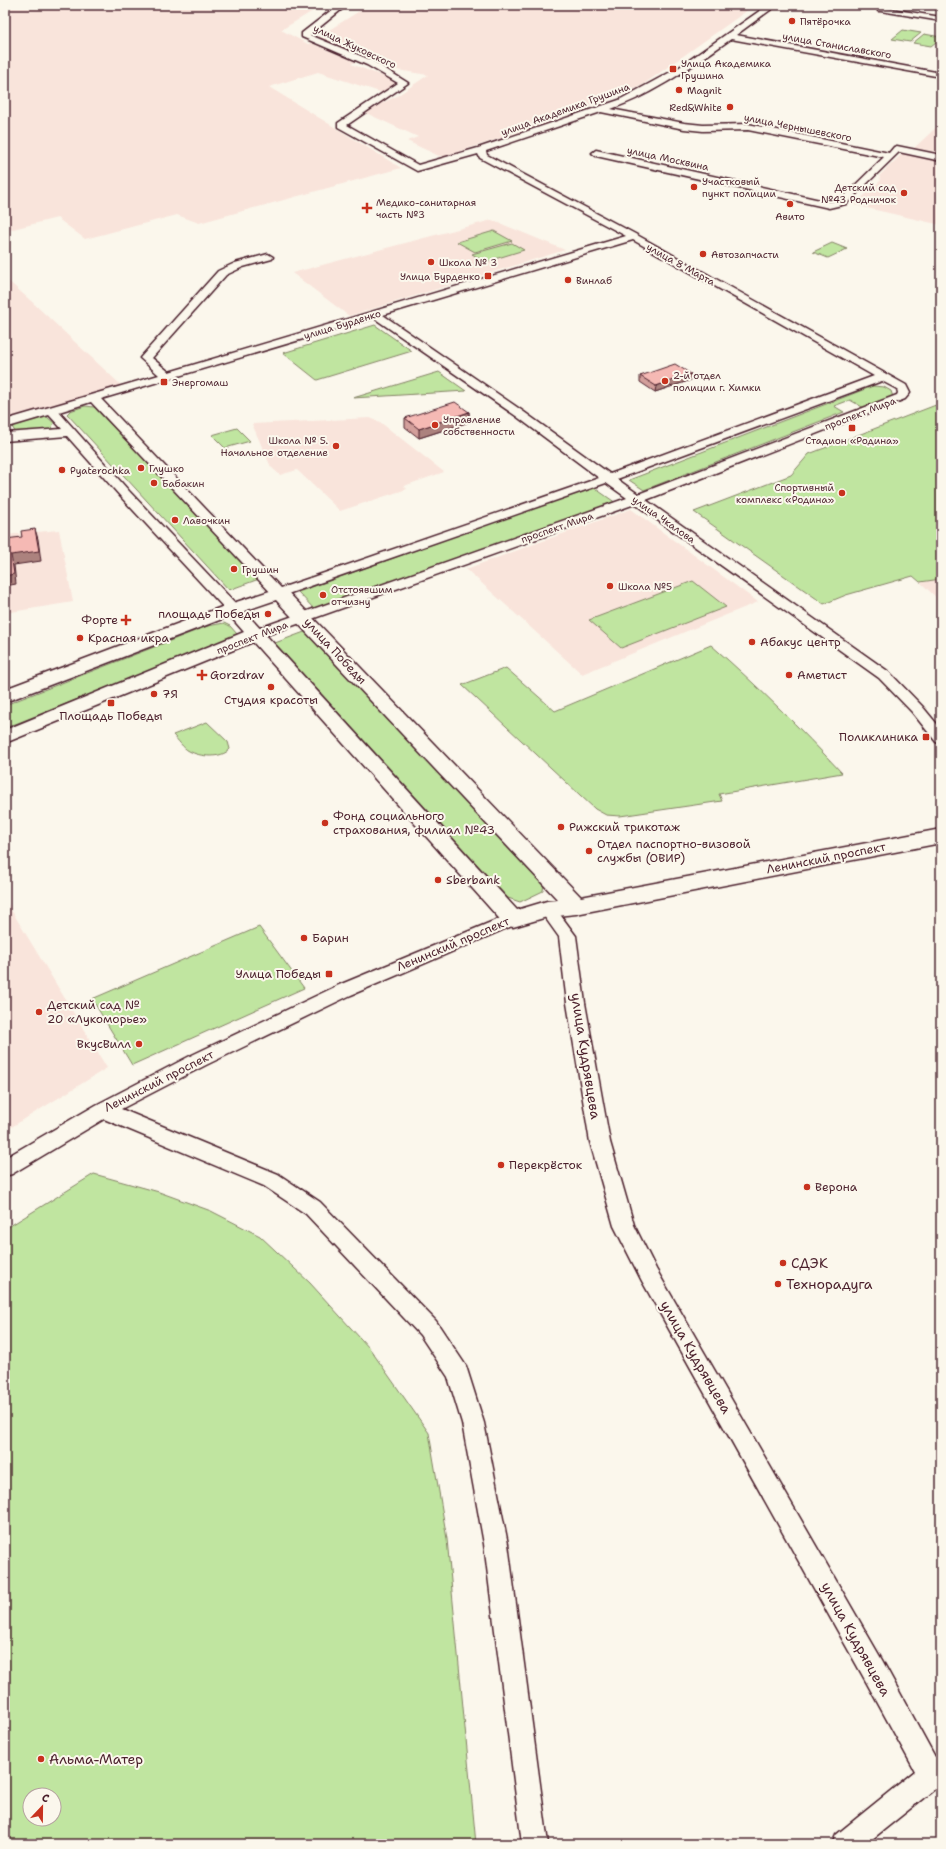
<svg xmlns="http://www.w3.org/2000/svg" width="946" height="1849" viewBox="0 0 946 1849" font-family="'Shantell Sans',sans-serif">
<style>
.built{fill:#f9e4db}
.green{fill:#c0e5a0;stroke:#858266;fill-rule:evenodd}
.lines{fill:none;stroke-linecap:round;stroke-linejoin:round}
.minor-casing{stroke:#4a1f2b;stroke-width:3}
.major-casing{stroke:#4a1f2b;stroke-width:3}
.minor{fill:#fbf7ec;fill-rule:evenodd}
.major{fill:#fbf7ec;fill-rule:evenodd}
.wall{fill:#d39f9b;stroke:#4a1f2b}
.shaded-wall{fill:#ac827e;stroke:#4a1f2b}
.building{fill:#f5b9b4;stroke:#4a1f2b}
.poi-dot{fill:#c8321e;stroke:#fbf7ec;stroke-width:1.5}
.labels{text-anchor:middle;stroke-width:4;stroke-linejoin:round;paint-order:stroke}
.far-poi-label{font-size:10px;fill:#4a1f2b;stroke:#fbf7ec;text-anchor:start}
.far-street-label{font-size:10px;fill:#4a1f2b;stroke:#fbf7ec}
.poi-label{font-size:12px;fill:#4a1f2b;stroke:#fbf7ec;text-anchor:start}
.street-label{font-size:12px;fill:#4a1f2b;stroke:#fbf7ec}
.near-street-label{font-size:14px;fill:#4a1f2b;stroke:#fbf7ec}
.near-poi-label{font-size:14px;fill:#4a1f2b;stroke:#fbf7ec;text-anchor:start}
</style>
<rect width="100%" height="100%" fill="#fbf7ec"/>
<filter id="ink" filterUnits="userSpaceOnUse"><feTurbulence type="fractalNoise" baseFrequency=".025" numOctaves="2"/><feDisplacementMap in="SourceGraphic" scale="8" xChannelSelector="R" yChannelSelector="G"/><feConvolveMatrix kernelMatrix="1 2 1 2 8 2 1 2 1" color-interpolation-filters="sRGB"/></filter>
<g filter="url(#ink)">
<!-- built -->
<g class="built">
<path d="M5 5H323L281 30 308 44 311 43 356 62 351 64 401 83 383 93 318 72 269 87 401 168 199 223 177 215 85 239 57 218 5 231Z"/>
<path d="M369 5H755L641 86 541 125 445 156H439L407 141 418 137 366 113 376 106 397 96 428 75 397 70 318 37Z"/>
<path d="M941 123V153L914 148Z"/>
<path d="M903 153 941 161V225L854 205 881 180 879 176Z"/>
<path d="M492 220 565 250 349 316 292 273Z"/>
<path d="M5 278 31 301 121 385 5 421Z"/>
<path d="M370 418 380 422 444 472 404 486 407 489 340 511 297 470 280 475 271 467 252 424Z"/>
<path d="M631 509 758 602 582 674 466 569Z"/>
<path d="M59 530 73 602 5 613V535Z"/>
<path d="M941 579V602L920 582Z"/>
<path d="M7 903 107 1068 5 1131V904Z"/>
</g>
<!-- green -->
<g class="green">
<path d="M903 30 921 33 910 42 892 39Z"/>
<path d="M924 34 941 37V38L931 46 913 43Z"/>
<path d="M494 231 512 241 475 252 457 242Z"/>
<path d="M512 243 524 250 485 262 472 254Z"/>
<path d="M832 243 847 249 828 258 813 252Z"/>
<path d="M375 325 412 351 317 380 283 353Z"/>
<path d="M439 372 466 391 353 398Z"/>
<path d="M873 386 884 387 891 391 893 397 864 408 850 400 834 406 844 412 644 490 629 480Z"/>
<path d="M941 403V579L920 582 913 576 846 595 824 604 694 512 791 475 809 454Z"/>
<path d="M85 406 94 407 259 579 229 590 67 414 70 411Z"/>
<path d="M38 416H46L54 423 50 430 16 433 12 427 24 420Z"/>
<path d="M237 428 250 441 225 448 212 435Z"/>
<path d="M593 487 616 503 315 610 298 592Z"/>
<path d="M693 581 726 607 621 648 589 620Z"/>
<path d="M224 623 230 626 237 634 231 639 5 728V705L208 626Z"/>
<path d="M307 631 544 882 543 891 520 902 508 898 275 643Z"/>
<path d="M711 645C757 685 800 728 842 773L719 794 722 801 620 816 606 815 595 809 462 685 506 668 555 711Z"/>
<path d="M207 722 228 742 230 749C221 759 200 757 189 751 183 748 178 740 173 735Z"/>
<path d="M259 927 304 988 132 1065 92 999Z"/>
<path d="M94 1174 159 1192 211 1211 260 1236 310 1283 370 1349 429 1433 447 1539 476 1844H5V1229ZM30 1795H54V1819H30Z"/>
</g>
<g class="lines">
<!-- minor casing -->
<g class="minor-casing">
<g id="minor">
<path d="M338 5H347L310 35 373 61 408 83 347 125 418 165 478 148 619 100 678 68 768 5H777L736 35 941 73V77L731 39C693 65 655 94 611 109L684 123 703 125 748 124 889 153 894 147 897 146 941 155V161L899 152 846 204 829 208 596 156 592 153 596 150 829 202 840 200 884 157 748 130 703 131 684 129 601 112 486 151 487 155 637 235 906 385 910 393 905 399 646 500 889 672 922 706 941 729V744L936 742 912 712 879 678 635 504 261 637H251L249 634 251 631 627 498 606 483 279 597 274 596 91 402 59 412 129 491 238 606 240 609 238 612H228L121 497 67 436 5 441V433L62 429 49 415 5 428V420L159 375 140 358 218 271 235 263 268 254 273 257 272 259 243 267 226 275 152 358 169 372 626 236 480 158 478 154 417 171 338 127V123L398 83 367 65 302 37V33ZM633 240 874 376 610 474 524 412 383 315ZM374 318 516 416 599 478 281 588 101 399ZM882 381 897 389 898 393 897 395 641 493 638 494 617 479Z"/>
<path d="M878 7 941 17V21L881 11H878Z"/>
<path d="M547 903 553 905 576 936 585 1003 610 1142 634 1225 656 1269 882 1660 935 1757 941 1754V1784L866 1844H832L836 1835 915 1771 864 1678 642 1281 614 1226 590 1142 567 1003 559 937 539 909 541 905Z"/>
<path d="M513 913 519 915 521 919 519 923 351 995 206 1065 121 1109 278 1174 320 1202 436 1321 466 1366 484 1423 508 1544 548 1844H522L484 1544 462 1423 448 1377 420 1335 306 1214 264 1186 104 1119 12 1174 5 1176V1158L96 1105 192 1055 339 985Z"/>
</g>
</g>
<!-- major casing -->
<g class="major-casing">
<path id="major" d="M279 588 285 589 581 897 941 829V843L576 914 547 917 513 927 505 925 253 642 5 743V730L244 632 230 616 5 702V689L227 605ZM276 600 558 900 547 901 517 910 244 611Z"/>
</g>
<!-- minor -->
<use href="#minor" class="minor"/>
<!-- major -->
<use href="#major" class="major"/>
</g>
<!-- wall -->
<g class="wall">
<path d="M640 376 691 380 655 392 640 382Z"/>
<path d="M469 412V422L419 438 405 427V418Z"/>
</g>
<!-- shaded-wall -->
<g class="shaded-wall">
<path d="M691 374V380L655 392 656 386Z"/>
<path d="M469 412V422L419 438V429Z"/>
<path d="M35 529 38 539 41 561 14 565 16 584 5 586V576L11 555Z"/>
</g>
<!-- building -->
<g class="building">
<path d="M675 364 691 374 656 386 640 376Z"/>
<path d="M455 402 469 412 419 429 405 418Z"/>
<path d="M35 529 39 551 11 555 14 574 5 576V539L22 537 21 531Z"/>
</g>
</g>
<!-- markers -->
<g class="poi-dot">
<circle cx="792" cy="21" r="4"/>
<rect x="669" y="65" width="8" height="8" rx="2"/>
<circle cx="679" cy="90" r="4"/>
<circle cx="730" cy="107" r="4"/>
<circle cx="694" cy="187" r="4"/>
<circle cx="904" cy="193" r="4"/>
<circle cx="790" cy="204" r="4"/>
<path d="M365 202h4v4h4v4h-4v4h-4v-4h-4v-4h4z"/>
<circle cx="703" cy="254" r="4"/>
<circle cx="431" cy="262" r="4"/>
<rect x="484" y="272" width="8" height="8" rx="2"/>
<circle cx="568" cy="280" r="4"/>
<circle cx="665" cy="381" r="4"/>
<rect x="160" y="378" width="8" height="8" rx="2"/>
<circle cx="435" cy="425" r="4"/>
<rect x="848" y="424" width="8" height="8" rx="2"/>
<circle cx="336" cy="446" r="4"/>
<circle cx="141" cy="468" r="4"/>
<circle cx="62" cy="470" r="4"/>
<circle cx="154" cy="483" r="4"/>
<circle cx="842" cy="493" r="4"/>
<circle cx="175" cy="520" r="4"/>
<circle cx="234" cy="569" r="4"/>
<circle cx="610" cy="586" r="4"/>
<circle cx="323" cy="595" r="4"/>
<circle cx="268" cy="614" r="4"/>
<path d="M124 614h4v4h4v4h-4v4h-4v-4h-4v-4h4z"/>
<circle cx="80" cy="638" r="4"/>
<circle cx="752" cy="642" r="4"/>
<path d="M200 669h4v4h4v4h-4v4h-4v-4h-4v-4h4z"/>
<circle cx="789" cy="675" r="4"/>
<circle cx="271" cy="687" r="4"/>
<circle cx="154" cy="694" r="4"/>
<rect x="107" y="699" width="8" height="8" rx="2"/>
<rect x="922" y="733" width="8" height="8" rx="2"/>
<circle cx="325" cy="823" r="4"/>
<circle cx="561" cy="827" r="4"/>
<circle cx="589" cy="851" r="4"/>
<circle cx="438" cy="880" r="4"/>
<circle cx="304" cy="938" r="4"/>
<rect x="325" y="970" width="8" height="8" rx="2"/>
<circle cx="39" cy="1012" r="4"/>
<circle cx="139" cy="1044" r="4"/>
<circle cx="501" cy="1165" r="4"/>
<circle cx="807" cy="1187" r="4"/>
<circle cx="783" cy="1263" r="4"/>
<circle cx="778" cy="1284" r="4"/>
<circle cx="41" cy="1759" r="4"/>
</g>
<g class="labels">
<!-- far-poi labels -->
<g class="far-poi-label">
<text x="800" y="25">Пятёрочка</text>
<text x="681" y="67">Улица Академика<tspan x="681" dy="12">Грушина</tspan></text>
<text x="687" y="94">Magnit</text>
<text x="722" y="111" text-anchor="end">Red&amp;White</text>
<text x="702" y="185">Участковый<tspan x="702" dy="12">пункт полиции</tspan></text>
<text x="896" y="191" text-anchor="end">Детский сад<tspan x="896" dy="12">№43 Родничок</tspan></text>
<text x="376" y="206">Медико-санитарная<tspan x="376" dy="12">часть №3</tspan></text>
<text x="790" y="220" text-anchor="middle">Авито</text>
<text x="711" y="258">Автозапчасти</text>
<text x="439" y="266">Школа № 3</text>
<text x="480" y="280" text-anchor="end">Улица Бурденко</text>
<text x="576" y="284">Винлаб</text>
<text x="673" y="379">2-й отдел<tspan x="673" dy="12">полиции г. Химки</tspan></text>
<text x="172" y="386">Энергомаш</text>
<text x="443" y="423">Управление<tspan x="443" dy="12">собственности</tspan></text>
<text x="328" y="444" text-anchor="end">Школа № 5.<tspan x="328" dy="12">Начальное отделение</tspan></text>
<text x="852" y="444" text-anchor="middle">Стадион «Родина»</text>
<text x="149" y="472">Глушко</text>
<text x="70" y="474">Pyaterochka</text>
<text x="162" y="487">Бабакин</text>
<text x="834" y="491" text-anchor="end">Спортивный<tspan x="834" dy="12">комплекс «Родина»</tspan></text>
<text x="183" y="524">Лавочкин</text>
<text x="242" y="573">Грушин</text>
<text x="618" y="590">Школа №5</text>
<text x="331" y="593">Отстоявшим<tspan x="331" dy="12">отчизну</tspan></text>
</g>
<!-- far-street labels -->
<g class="far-street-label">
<text transform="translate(837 45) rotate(10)" y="4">улица Станиславского</text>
<text transform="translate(355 46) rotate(25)" y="4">улица Жуковского</text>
<text transform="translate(565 109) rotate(-20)" y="4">улица Академика Грушина</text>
<text transform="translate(798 127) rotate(11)" y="4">улица Чернышевского</text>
<text transform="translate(668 158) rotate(12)" y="4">улица Москвина</text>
<text transform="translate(681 264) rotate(29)" y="4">улица 8 Марта</text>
<text transform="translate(342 324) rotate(-17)" y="4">улица Бурденко</text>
<text transform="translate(860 413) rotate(-21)" y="4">проспект Мира</text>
<text transform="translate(664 519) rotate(35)" y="4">улица Чкалова</text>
<text transform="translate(557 527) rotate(-19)" y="4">проспект Мира</text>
<text transform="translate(252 637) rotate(-21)" y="4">проспект Мира</text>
</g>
<!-- poi labels -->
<g class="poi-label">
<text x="260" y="618" text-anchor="end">площадь Победы</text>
<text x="118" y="624" text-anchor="end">Форте</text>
<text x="88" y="642">Красная икра</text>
<text x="760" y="646">Абакус центр</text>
<text x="210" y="679">Gorzdrav</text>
<text x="797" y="679">Аметист</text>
<text x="162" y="698">7Я</text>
<text x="271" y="704" text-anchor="middle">Студия красоты</text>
<text x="111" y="720" text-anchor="middle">Площадь Победы</text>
<text x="918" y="741" text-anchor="end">Поликлиника</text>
<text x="333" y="820">Фонд социального<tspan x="333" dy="14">страхования, филиал №43</tspan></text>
<text x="569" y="831">Рижский трикотаж</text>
<text x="597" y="848">Отдел паспортно-визовой<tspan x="597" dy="14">службы (ОВИР)</tspan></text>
<text x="446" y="884">Sberbank</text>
<text x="312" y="942">Барин</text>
<text x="321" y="978" text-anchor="end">Улица Победы</text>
<text x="47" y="1009">Детский сад №<tspan x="47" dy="14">20 «Лукоморье»</tspan></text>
<text x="131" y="1048" text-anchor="end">ВкусВилл</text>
<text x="509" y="1169">Перекрёсток</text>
<text x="815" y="1191">Верона</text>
</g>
<!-- street labels -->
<g class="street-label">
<text transform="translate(335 651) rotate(47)" y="4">улица Победы</text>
<text transform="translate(826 858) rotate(-11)" y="4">Ленинский проспект</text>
<text transform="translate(453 944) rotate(-23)" y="4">Ленинский проспект</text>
<text transform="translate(159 1081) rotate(-27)" y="4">Ленинский проспект</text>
</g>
<!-- near-street labels -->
<g class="near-street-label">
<text transform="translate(586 1056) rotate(81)" y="5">улица Кудрявцева</text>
<text transform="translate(696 1357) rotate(60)" y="5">улица Кудрявцева</text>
<text transform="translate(856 1639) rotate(61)" y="5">улица Кудрявцева</text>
</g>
<!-- near-poi labels -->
<g class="near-poi-label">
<text x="791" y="1268">СДЭК</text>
<text x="786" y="1289">Технорадуга</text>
<text x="49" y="1764">Альма-Матер</text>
</g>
</g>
<!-- margin -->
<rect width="946" height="1849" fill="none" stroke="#fbf7ec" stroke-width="20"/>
<rect x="10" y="10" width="926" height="1829" fill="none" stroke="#4a1f2b" stroke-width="1.5" filter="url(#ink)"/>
<!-- north arrow -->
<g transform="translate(42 1807) rotate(22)"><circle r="19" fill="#fbf7ec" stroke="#b4a19f"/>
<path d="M0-3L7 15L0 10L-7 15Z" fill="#c8321e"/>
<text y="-6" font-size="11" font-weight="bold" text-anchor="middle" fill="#4a1f2b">С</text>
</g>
</svg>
